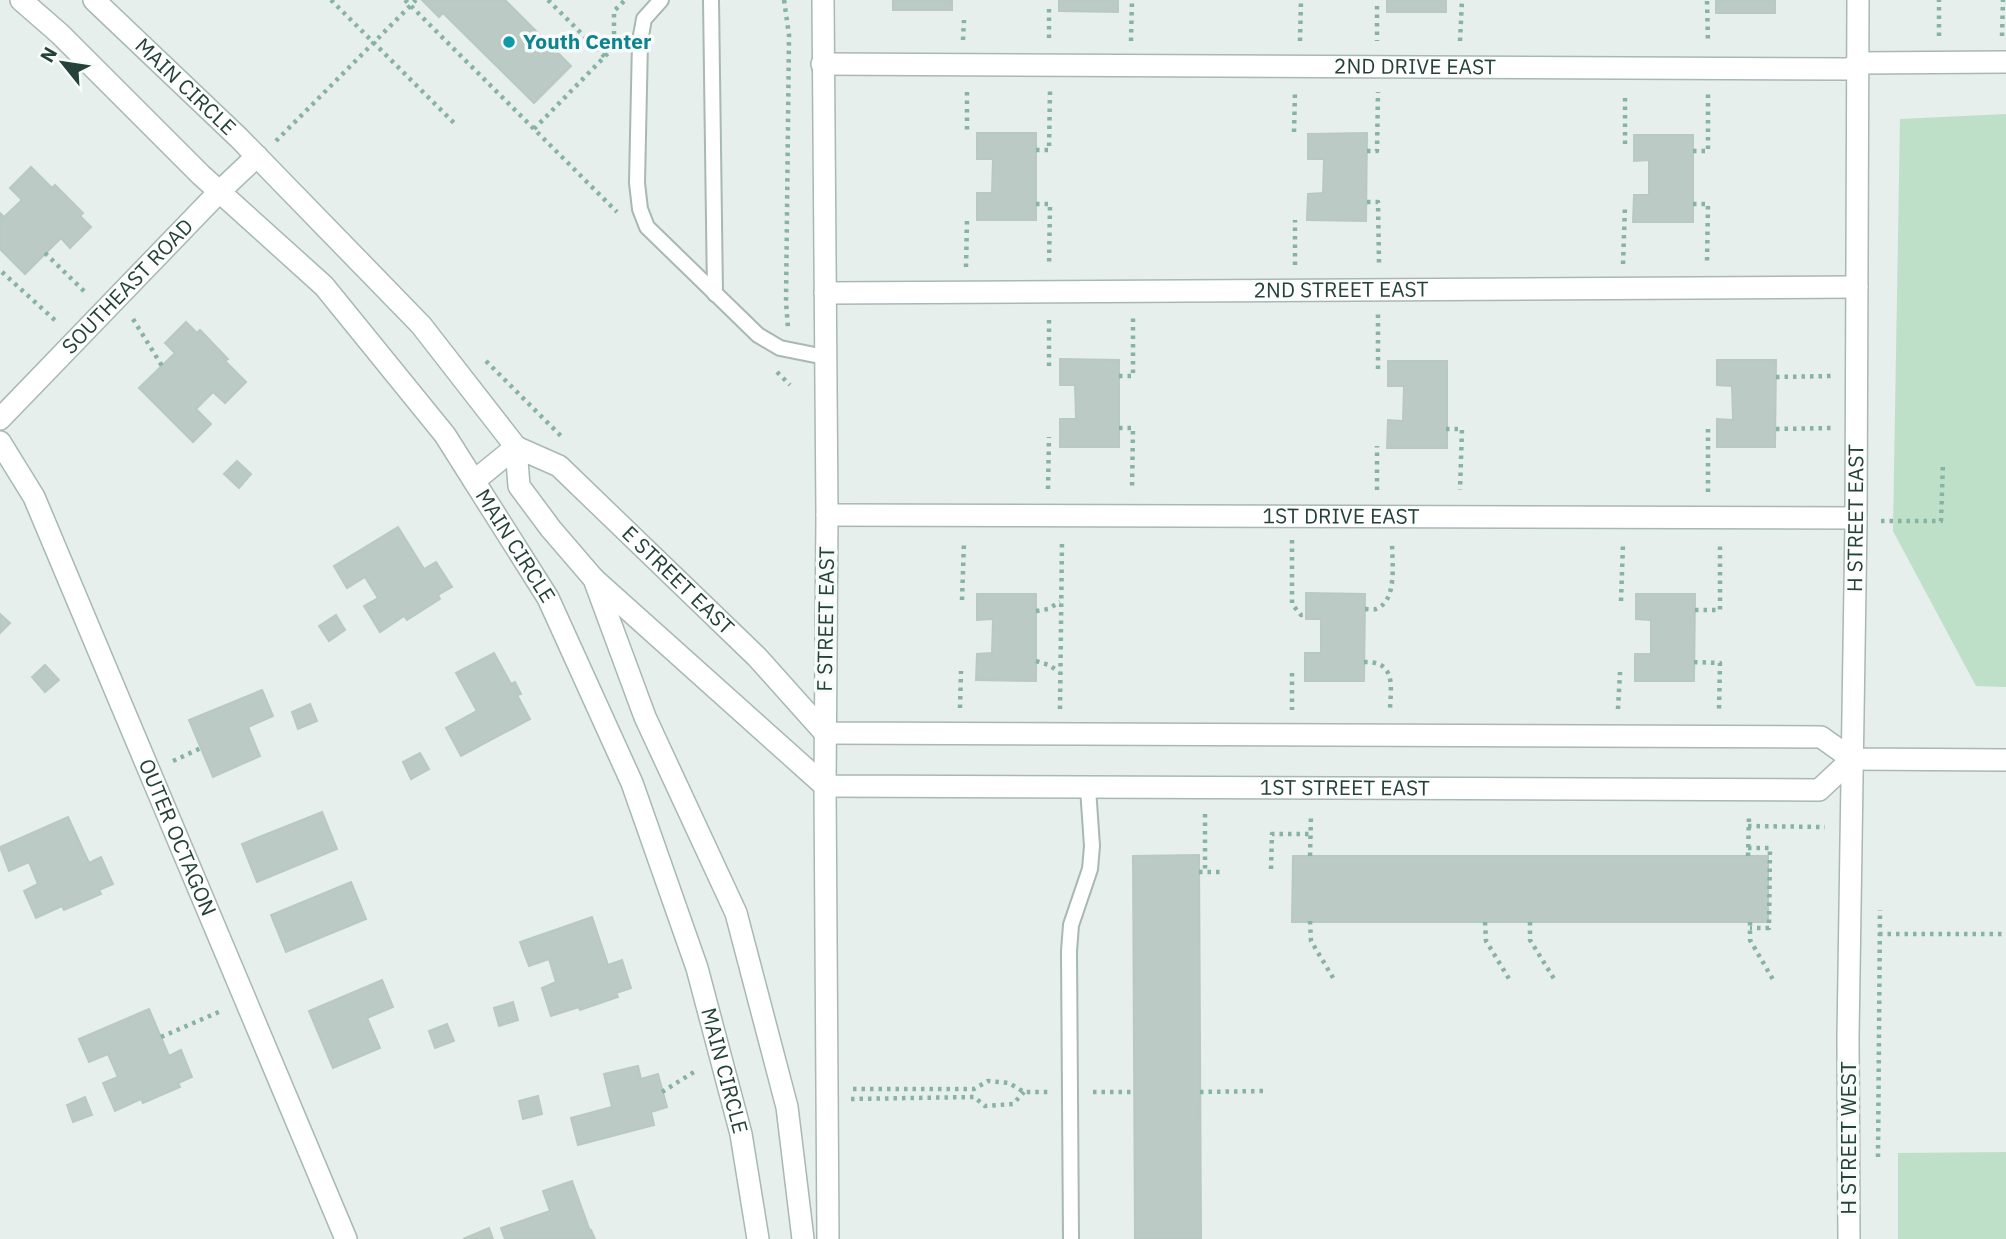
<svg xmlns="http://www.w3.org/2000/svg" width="2006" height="1239" viewBox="0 0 2006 1239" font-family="'IBM Plex Sans',sans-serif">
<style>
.green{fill:#bfe0c8}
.building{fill:#bbcac4;stroke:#b8c9c2;stroke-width:2}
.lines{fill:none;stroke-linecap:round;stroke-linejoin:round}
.service-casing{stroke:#a8b8b2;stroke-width:18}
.minor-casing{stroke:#a8b8b2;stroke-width:24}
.tertiary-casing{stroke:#a8b8b2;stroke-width:24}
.path{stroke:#86b3a5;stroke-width:4.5;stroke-dasharray:3.5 5;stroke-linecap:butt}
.service{stroke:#fff;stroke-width:14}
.minor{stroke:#fff;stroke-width:21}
.tertiary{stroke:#fff;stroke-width:21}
.culture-dot{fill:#0f9aa8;stroke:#f7fbf9;stroke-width:2.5}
.labels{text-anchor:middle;stroke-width:7;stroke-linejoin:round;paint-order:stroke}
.culture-label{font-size:21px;font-weight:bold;fill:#0d838f;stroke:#f7fbf9;text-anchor:start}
.street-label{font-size:21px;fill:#24423a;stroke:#f7fbf9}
</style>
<rect width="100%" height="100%" fill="#e6efeb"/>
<!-- green -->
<g class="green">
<path d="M2006 114V687L1976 686 1893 531 1900 119Z"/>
<path d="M2006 1152V1239H1898V1153Z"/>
</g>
<!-- building -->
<g class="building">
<path d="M422 0H505L571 66 534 103 443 13 439 17Z"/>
<rect x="893" y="0" width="59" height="10"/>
<path d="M1059 0H1118V12L1059 11Z"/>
<rect x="1387" y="0" width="59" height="12"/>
<rect x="1716" y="0" width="59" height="13"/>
<path d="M977 133H1036V220H977V193H992L993 159H977Z"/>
<path d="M1367 133 1366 221 1307 220 1308 194 1323 193 1324 159H1308V134Z"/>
<path d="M1634 135H1693V222H1633L1634 195H1649V160L1634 161Z"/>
<path d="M31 167 52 188 55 185 83 213 80 216 91 227 70 248 61 238 25 274 0 249V213L4 217 22 200 10 188Z"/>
<path d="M186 322 197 333 200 330 228 359 225 361 246 382 225 403 213 392 196 409 211 424 193 442 139 388 175 353 165 343Z"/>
<path d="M1060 359 1119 360V447H1060V419H1076L1075 385H1060Z"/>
<path d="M1717 360H1776L1775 447H1717V419L1733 420 1732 386 1717 385Z"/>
<path d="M1388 361H1447V448H1387L1388 420 1403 421 1404 386H1388Z"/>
<path d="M237 461 251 474 239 488 224 474Z"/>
<path d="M398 527 424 569 436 562 452 587 438 595 440 599 407 620 404 616 380 632 364 606 378 598 365 577 347 588 334 566Z"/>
<path d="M1306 593 1365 594 1364 681H1305V653H1321V619H1306Z"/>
<path d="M977 594H1036V681L976 680 977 654 992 653 993 619 977 620Z"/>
<path d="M1636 594H1695L1694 681H1635V654H1651V620L1636 619Z"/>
<path d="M0 614 10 623 0 633Z"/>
<path d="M336 615 345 630 329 641 319 626Z"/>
<path d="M494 653 511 684 515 682 521 694 517 695 530 719 461 756 446 728 477 711 456 673Z"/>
<path d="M45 665 59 680 45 692 32 677Z"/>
<path d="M262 690 273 716 248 727 260 756 213 777 189 720Z"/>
<path d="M310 704 317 721 298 729 292 712Z"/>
<path d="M420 753 429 769 411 779 403 762Z"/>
<path d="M322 812 337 849 257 882 242 844Z"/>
<path d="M68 817 89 863 101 857 113 884 99 890 101 894 64 910 62 906 36 918 24 891 38 884 29 862 9 871 0 847Z"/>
<path d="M1199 855 1201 1239H1135L1133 856Z"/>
<path d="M1293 856H1768V922H1292Z"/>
<path d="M351 882 366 919 286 952 271 915Z"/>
<path d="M592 917 608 965 622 960 631 988 616 993 618 997 580 1010 579 1007 551 1016 542 988 556 982 549 959 529 966 520 942Z"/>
<path d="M382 980 393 1007 367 1018 380 1048 333 1068 309 1011Z"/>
<path d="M513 1002 518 1020 499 1026 494 1008Z"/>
<path d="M149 1009 169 1056 181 1050 192 1077 178 1083 180 1087 143 1103 141 1099 115 1111 103 1083 118 1077 108 1054 89 1062 79 1039Z"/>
<path d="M447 1024 454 1041 435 1048 429 1031Z"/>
<path d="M638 1066 641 1079 658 1074 667 1107 651 1112 654 1125 578 1145 571 1118 612 1107 604 1074Z"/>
<path d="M538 1096 542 1114 523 1119 519 1101Z"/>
<path d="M85 1097 92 1115 73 1122 67 1105Z"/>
<path d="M572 1181 590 1231 591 1230 595 1239H505L501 1228 550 1211 543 1191Z"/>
<path d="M489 1228 493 1239H463Z"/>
</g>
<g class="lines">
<!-- service casing -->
<g class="service-casing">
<g id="service">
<path d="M661 0 644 19 640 41 637 183 640 209 647 227 758 335 780 348 825 357"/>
<path d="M711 0 715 294"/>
<path d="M1071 1239 1069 951 1071 925 1090 869 1092 846 1088 788"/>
</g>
</g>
<!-- minor casing -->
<g class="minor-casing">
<g id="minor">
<path d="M823 0 827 515 825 786 828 1239"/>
<path id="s1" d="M822 64 1849 69 1858 63 2006 62"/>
<path id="s2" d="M825 293 1857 287"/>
<path id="s3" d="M0 419 219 192 257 156"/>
<path id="s4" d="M0 442 34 497 346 1239"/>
<path id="s5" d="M474 481 516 447 559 466 757 657 825 733 1821 737 1852 759 2006 760"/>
<path id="s6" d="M827 515 1856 518"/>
<path id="s7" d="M594 579 825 786 1819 790 1852 759"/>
<path id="s8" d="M1849 1239 1848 1037 1856 521 1858 0"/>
</g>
</g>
<!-- tertiary casing -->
<g class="tertiary-casing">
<g id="tertiary">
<path id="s9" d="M21 0 60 34 201 175 324 286 445 435 548 598 632 783 697 968 741 1134 758 1239"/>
<path id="s10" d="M94 0 239 138 421 325 516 447 519 486 551 529 594 579 645 717 736 913 787 1107 803 1239"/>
</g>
</g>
<!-- path -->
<g class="path">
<path d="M331 0 457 126"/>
<path d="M405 0 617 212"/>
<path d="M548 0 605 57"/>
<path d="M784 0 789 35 786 302 788 328"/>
<path d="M1707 1 1708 43"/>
<path d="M1377 6V41"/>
<path d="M1049 9V40"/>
<path d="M1939 36V0"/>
<path d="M2002 36 2003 0"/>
<path d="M963 40 964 20"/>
<path d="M1131 41 1132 0"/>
<path d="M1300 41 1301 0"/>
<path d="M1460 41 1462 0"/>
<path d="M614 43V11L625 0"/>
<path d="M967 92V133"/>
<path d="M534 129 614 47"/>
<path d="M1294 132 1295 91"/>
<path d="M276 141 416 0"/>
<path d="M1625 144V93"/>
<path d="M1036 150H1049L1050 91"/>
<path d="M1367 151H1377L1378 92"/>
<path d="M1693 151H1708V94"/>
<path d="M1367 202H1378L1379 263"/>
<path d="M1036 204H1050L1049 266"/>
<path d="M1693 204H1708L1707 261"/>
<path d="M45 253 87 294"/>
<path d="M1623 264 1625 206"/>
<path d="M1295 265V220"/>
<path d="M966 267 967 219"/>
<path d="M2 272 58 323"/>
<path d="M133 319 162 366"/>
<path d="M486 361 562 437"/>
<path d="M1049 366V317"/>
<path d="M1378 369V314"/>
<path d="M777 372 790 385"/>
<path d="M1119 376H1133V318"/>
<path d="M1776 377 1831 376"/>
<path d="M1119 428H1133L1132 490"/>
<path d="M1446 429H1462L1460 490"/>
<path d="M1708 429V492"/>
<path d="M1776 429 1831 428"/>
<path d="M1048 489 1049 437"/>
<path d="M1377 490V446"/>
<path d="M1881 521H1941L1943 462"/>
<path d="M1292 540V604L1301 615H1306"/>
<path d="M962 600 964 542"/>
<path d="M1621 601 1623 543"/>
<path d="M1365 609C1369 609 1373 610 1376 609 1398 601 1392 561 1392 543"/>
<path d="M1695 610H1720V542"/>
<path d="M1036 611 1048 609 1060 602"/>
<path d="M1036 661 1049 665 1059 672"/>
<path d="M1364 662C1396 661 1391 686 1390 709"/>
<path d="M1694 662 1720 663 1719 710"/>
<path d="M1292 673V710"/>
<path d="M960 708 961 671"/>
<path d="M1060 709 1062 540"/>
<path d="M1618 709 1620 672"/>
<path d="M173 761 201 748"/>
<path d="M1205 814V873"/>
<path d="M1748 826 1825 827"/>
<path d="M1748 848H1770L1769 928H1750"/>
<path d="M1310 856 1311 815"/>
<path d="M1748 856 1749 815"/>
<path d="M1271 869 1272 834H1310"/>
<path d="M1199 872H1220"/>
<path d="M1310 921 1311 941 1335 981"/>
<path d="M1485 922 1486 941 1511 982"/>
<path d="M1530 922V940L1556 982"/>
<path d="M1750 922V940L1775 983"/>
<path d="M1879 934H2006"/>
<path d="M161 1037 221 1011"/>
<path d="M853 1089H974L988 1081 1009 1083 1024 1092H1049"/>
<path d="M662 1092 697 1070"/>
<path d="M1093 1092H1134"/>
<path d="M1200 1092 1263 1091"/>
<path d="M851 1099 974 1097 985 1106 1013 1104 1024 1092"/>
<path d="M1878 1157 1880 910"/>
</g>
<!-- service -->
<use href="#service" class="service"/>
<!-- minor -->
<use href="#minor" class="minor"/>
<!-- tertiary -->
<use href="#tertiary" class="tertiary"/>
</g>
<!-- markers -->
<circle class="culture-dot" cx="509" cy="42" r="7"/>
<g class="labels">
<!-- culture labels -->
<g class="culture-label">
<text x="523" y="49">Youth Center</text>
</g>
<!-- street labels -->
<g class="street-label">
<text dy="7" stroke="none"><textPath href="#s1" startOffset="593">2ND DRIVE EAST</textPath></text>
<text dy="7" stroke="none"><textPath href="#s10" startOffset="126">MAIN CIRCLE</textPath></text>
<text dy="7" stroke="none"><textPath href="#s3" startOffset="184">SOUTHEAST ROAD</textPath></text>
<text dy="7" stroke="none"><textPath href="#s2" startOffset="516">2ND STREET EAST</textPath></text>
<text dy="7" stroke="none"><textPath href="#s6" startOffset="514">1ST DRIVE EAST</textPath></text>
<text dy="7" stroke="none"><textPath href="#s8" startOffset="721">H STREET EAST</textPath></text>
<text dy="7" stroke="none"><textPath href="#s9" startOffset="740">MAIN CIRCLE</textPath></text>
<text dy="7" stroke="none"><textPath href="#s5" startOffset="266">E STREET EAST</textPath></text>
<text transform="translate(826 619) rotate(-89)" y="7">F STREET EAST</text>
<text dy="7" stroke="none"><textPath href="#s7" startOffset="830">1ST STREET EAST</textPath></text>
<text dy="7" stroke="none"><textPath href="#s4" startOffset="434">OUTER OCTAGON</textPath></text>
<text dy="7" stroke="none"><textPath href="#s9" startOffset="1307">MAIN CIRCLE</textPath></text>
<text transform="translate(1849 1138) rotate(-90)" y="7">H STREET WEST</text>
</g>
</g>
<!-- north arrow -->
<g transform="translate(63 63) rotate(300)" stroke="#f7fbf9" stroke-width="5" paint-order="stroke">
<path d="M0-5L12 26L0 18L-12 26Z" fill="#24423a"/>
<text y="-10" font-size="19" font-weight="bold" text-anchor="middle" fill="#24423a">N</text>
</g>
</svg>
